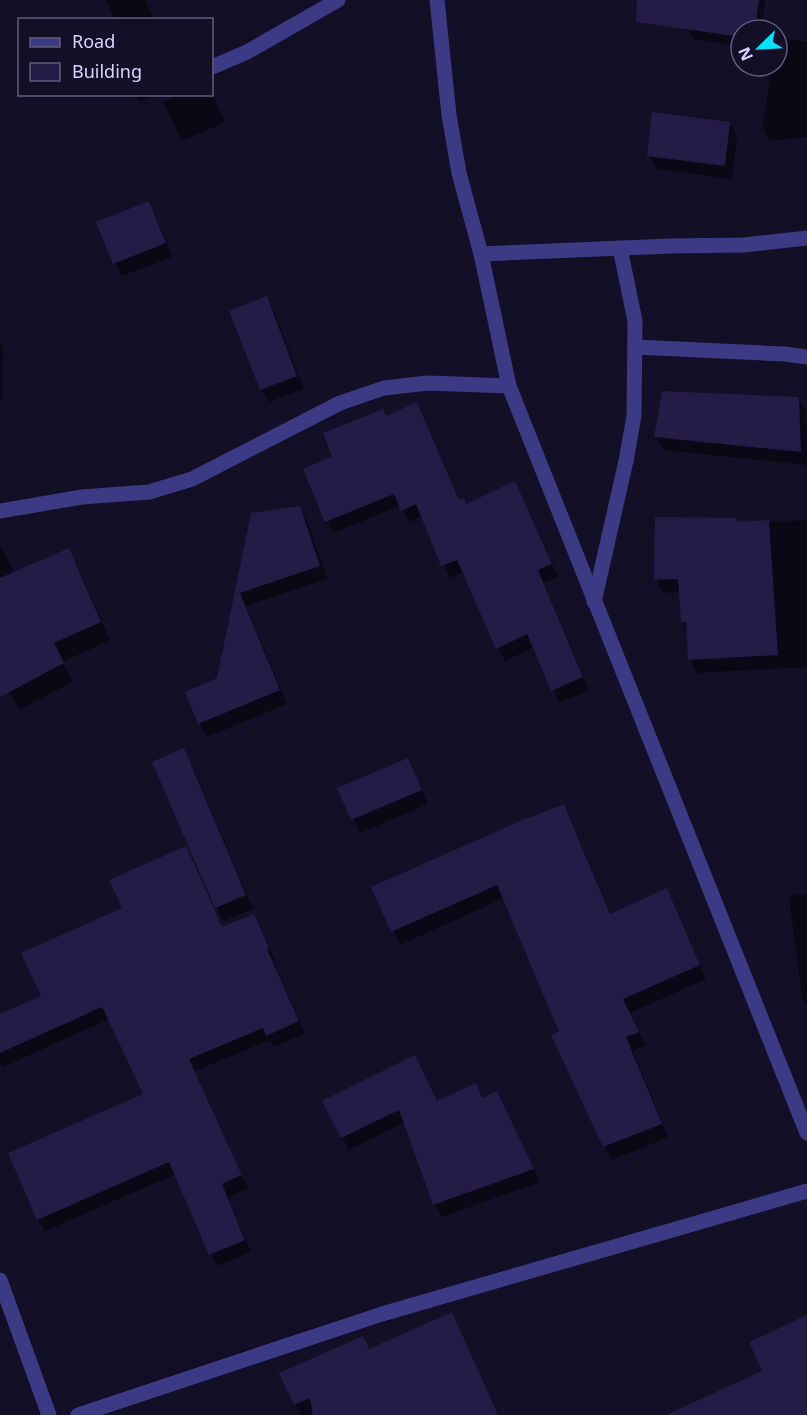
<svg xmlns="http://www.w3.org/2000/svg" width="807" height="1415" viewBox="0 0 807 1415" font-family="'Noto Sans',sans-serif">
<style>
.shadow{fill:#0007}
.building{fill:#241b47}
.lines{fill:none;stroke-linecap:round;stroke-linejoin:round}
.minor{stroke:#3d3a85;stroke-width:15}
</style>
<rect width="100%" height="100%" fill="#130f26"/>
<!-- shadow -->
<g class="shadow">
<path d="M106 0H145L154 20H114Z"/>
<path d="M691 0H765L762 30H741V46L694 39 688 29Z"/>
<path d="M777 38 807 42V137L770 141 763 128 771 66H777Z"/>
<path d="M212 92 225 122 182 141 163 102 180 94H212Z"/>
<path d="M135 94H158L139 102Z"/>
<path d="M729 123 737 136 732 179 657 169 649 156Z"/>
<path d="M148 203 156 216 172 257 122 276 115 263Z"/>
<path d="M266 298 274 311 304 389 269 402 261 389Z"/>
<path d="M0 343 3 349 2 400 0 401Z"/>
<path d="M799 398 806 412 807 465 663 450 656 437Z"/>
<path d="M423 416 460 502 466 506 515 483 558 577 544 583 589 690 559 703 534 647 505 661 464 572 450 578 422 516 409 522 400 506 333 533 326 521 334 457 386 417Z"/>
<path d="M300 508 307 521 327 579 246 606 287 704 207 737 200 723 218 679 252 515Z"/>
<path d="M736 520 738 523 807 520V667L697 673 690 660 688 632 682 622 680 592 663 593 656 579Z"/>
<path d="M0 546 15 573 68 550 78 567 110 640 62 662 73 681 20 710 6 686 0 689Z"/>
<path d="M183 750 191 763 253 909 224 921 217 908 154 763Z"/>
<path d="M408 760 428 804 360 833 339 789Z"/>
<path d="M563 805 571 819 611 915 667 890 674 903 706 979 630 1013 645 1045 633 1051 668 1137 612 1160 605 1146 561 1032 504 898 400 945 373 888Z"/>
<path d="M807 894V1007L802 998 789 896Z"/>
<path d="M254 916 275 960 273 961 305 1033 274 1047 270 1040 195 1071 248 1188 228 1197 251 1252 217 1266 176 1174 45 1231 38 1219 145 1095 109 1019 3 1067 0 1062V1016Z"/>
<path d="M475 1085 483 1099 497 1093 540 1182 442 1217 435 1205 405 1122 349 1150 324 1101 437 1102Z"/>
<path d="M452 1314 498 1415H334L330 1405 306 1415H301L295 1404Z"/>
</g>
<!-- building -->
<g class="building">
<path d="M637 0H759L755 30H741V37L636 22Z"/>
<path d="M652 112 730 122 725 166 647 156Z"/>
<path d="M149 201 166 243 113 264 96 222Z"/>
<path d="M267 296 297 376 260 390 229 311Z"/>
<path d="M662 391 799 397 801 452 654 437Z"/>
<path d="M417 402 459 500 464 498 466 504 515 481 552 564 538 570 583 677 551 691 527 634 496 649 457 560 441 566 416 504 401 511 394 494 325 522 303 469 332 456 323 433 383 409 386 416Z"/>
<path d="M300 506 320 566 240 593 280 690 198 724 185 692 217 678 251 513Z"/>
<path d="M655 517 737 518V522L769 520 778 655 688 660 686 622H681L678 579 654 580Z"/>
<path d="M69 548 101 622 54 643 64 663 0 697V578Z"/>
<path d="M184 748 246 895 215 908 152 762Z"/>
<path d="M408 758 422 790 351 820 337 788Z"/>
<path d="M564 804 610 914 667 888 700 965 623 999 639 1032 626 1037 662 1124 603 1147 551 1035 559 1032 497 885 391 932 371 887 529 817V818Z"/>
<path d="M186 846 222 927 254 914 269 948 267 949 299 1021 266 1036 263 1028 189 1059 242 1175 222 1184 245 1240 209 1255 169 1162 37 1220 8 1153 143 1094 102 1007 0 1053V1014L41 996 21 953 122 908 109 880Z"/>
<path d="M415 1055 437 1101 476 1083 482 1098 497 1091 534 1169 433 1205 399 1110 341 1138 322 1101Z"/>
<path d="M452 1312 498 1415H313L310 1398 294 1405 279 1373 363 1336 369 1349Z"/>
<path d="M807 1315V1415H666L762 1371 749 1342Z"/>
</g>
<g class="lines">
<!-- minor -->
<g class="minor">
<path d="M437 0 449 115 459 173 481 254 509 386 807 1133"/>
<path d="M212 67 247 52 338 0"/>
<path d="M481 254 670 246 744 245 807 238"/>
<path d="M635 347 785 354 807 357"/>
<path d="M0 511 82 497 149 492 192 479 340 403 384 388 428 383 509 386"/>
<path d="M594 602 626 461 634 416 635 321 620 248"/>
<path d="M0 1280 49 1415"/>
<path d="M78 1415 382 1314 807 1191"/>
</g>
</g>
<!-- legend -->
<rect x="18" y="18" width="195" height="78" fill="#130f26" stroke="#625e7d" stroke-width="1.5"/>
<rect x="30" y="38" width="30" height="9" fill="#3d3a85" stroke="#625e7d" stroke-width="1.5"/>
<text x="72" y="48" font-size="18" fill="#d9d4ff">Road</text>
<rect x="30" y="63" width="30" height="18" fill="#241b47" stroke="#625e7d" stroke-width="1.5"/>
<text x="72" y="78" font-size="18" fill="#d9d4ff">Building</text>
<!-- north arrow -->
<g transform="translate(759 48) rotate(246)"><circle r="28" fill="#130f26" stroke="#625e7d" stroke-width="1.5"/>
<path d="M0-4.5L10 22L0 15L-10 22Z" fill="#00e5ff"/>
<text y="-9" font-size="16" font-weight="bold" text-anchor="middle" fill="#d9d4ff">N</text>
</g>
</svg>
